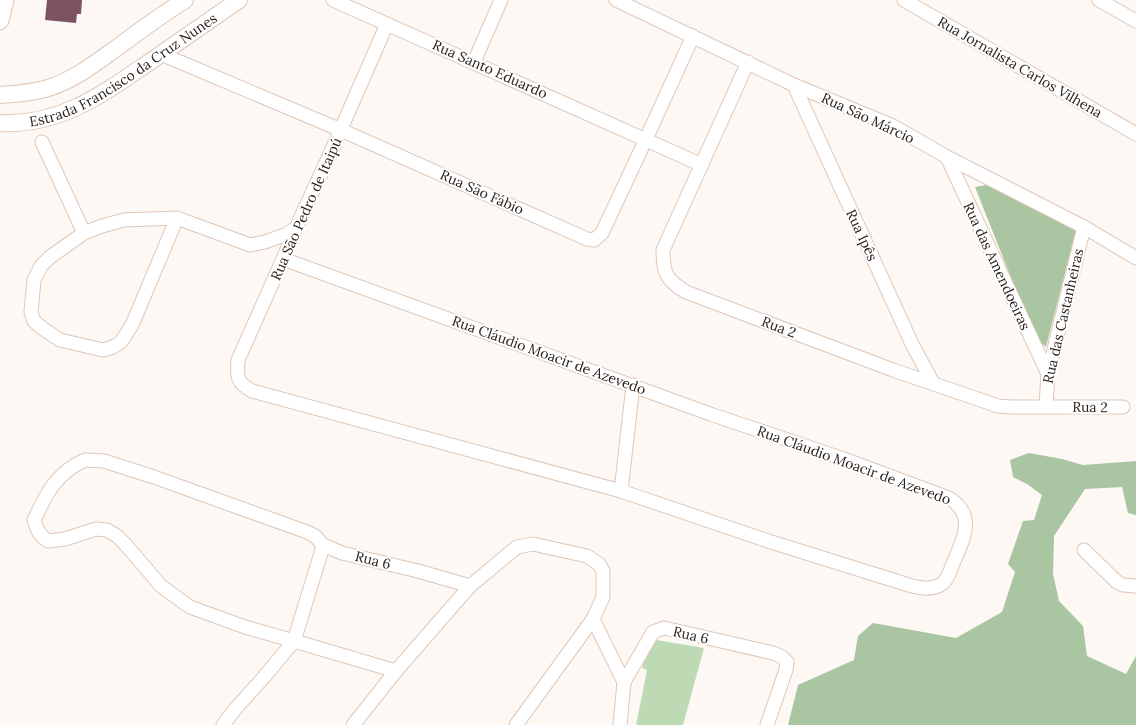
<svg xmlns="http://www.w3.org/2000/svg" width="1136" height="725" viewBox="0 0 1136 725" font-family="Lora,serif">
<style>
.green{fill:#bddab5}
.forest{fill:#a9c5a1}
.building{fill:#7d5361}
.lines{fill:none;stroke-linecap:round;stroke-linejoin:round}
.minor-casing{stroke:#dfc7b7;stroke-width:15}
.major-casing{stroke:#dfc7b7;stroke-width:18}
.minor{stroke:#fff;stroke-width:13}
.major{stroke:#fff;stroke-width:16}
.labels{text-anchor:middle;stroke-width:4;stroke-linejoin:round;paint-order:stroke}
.street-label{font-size:14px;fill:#2a211b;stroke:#fff}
</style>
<rect width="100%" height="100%" fill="#fdf8f4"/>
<!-- green -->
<path class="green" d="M651 639 704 648 683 725H636L647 670 642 668Z"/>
<!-- forest -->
<g class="forest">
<path d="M987 185 1066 222 1076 230 1046 347 1035 338 975 187Z"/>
<path d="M1029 453 1062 459 1083 465 1136 461V515L1128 513 1122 487 1085 489 1054 536 1053 574 1059 601 1083 626 1087 656 1126 674 1136 656V725H788L798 685 854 660 858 636 873 623 956 638 1002 612 1015 572 1008 564 1023 521 1034 520 1042 495 1027 484 1013 477 1010 460Z"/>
</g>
<!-- building -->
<path class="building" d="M47 0H82L81 14H77L76 23 45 20Z"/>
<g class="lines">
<!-- minor casing -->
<g class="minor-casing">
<g id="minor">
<path d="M333 0 702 165"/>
<path d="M616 0 794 85 893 126 947 157 1084 227 1136 258"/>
<path d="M904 0 1136 134"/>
<path d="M1099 0 1136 21"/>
<path d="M0 23 2 21 7 0"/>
<path d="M161 54 341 130 587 239 594 240 602 233 646 139 693 36"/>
<path d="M474 62 501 0"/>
<path d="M748 62 663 250C663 273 666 280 686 292L893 370 998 406 1012 407H1123"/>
<path d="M794 85 912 344 933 383"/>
<path d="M42 142 84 233"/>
<path d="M947 157 1048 374"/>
<path d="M177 218 132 325 121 342 113 347 103 350 60 340 42 328 34 321 31 312 34 280 41 266 50 257 84 233 102 226 124 220 177 218 250 245 265 242 287 234 296 228"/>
<path d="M283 259 713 415 844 459 949 498C976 515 964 538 954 561 950 570 948 581 940 585 930 590 922 588 912 586L768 541 621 491 252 391C236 382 237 377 238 360L283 259 296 228 330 154 387 24"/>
<path d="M1046 407 1048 374 1084 227"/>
<path d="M85 460 104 461 154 477 307 532 315 536 323 545 321 553 294 641 245 627 190 607 161 586 126 545 117 536 107 530 96 529 65 539 48 541C39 535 37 530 34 520 46 494 57 472 85 460Z"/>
<path d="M621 491 633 385"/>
<path d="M323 545 342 553 418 571 470 586"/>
<path d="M1084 550 1117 582 1123 585 1136 586"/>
<path d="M223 725 236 708 264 677 294 641 396 671"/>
<path d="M353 725 396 671 470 586 517 547 533 544 587 556 599 564 603 571V597L593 619 624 682 653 632 664 628 773 653 782 657 787 662 786 670 767 725"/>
<path d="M516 725 593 619"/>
<path d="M620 725 624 682"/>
</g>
</g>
<!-- major casing -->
<g class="major-casing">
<g id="major">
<path d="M0 95C16 94 30 93 45 89 74 81 98 61 122 44 142 29 163 14 185 0"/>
<path id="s1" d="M0 123C61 126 104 93 151 61 181 40 210 20 239 0"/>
</g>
</g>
<!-- minor -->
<use href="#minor" class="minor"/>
<!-- major -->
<use href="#major" class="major"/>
</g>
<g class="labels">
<!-- street labels -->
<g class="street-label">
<text dy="5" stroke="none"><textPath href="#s1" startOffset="137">Estrada Francisco da Cruz Nunes</textPath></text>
<text transform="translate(1020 67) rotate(30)" y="5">Rua Jornalista Carlos Vilhena</text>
<text transform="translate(490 69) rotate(24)" y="5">Rua Santo Eduardo</text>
<text transform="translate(868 118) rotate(25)" y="5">Rua São Márcio</text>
<text transform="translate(482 192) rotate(24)" y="5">Rua São Fábio</text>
<text transform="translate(306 209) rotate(-66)" y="5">Rua São Pedro de Itaipú</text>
<text transform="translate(862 235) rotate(65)" y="5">Rua Ipês</text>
<text transform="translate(997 266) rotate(65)" y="5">Rua das Amendoeiras</text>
<text transform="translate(1063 316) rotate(-77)" y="5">Rua das Castanheiras</text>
<text transform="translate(779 327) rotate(21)" y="5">Rua 2</text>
<text transform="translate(549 355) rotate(20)" y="5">Rua Cláudio Moacir de Azevedo</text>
<text transform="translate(1090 407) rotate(1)" y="5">Rua 2</text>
<text transform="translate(854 465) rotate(20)" y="5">Rua Cláudio Moacir de Azevedo</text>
<text transform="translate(373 560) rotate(14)" y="5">Rua 6</text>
<text transform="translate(691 635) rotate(13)" y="5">Rua 6</text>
</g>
</g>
</svg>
